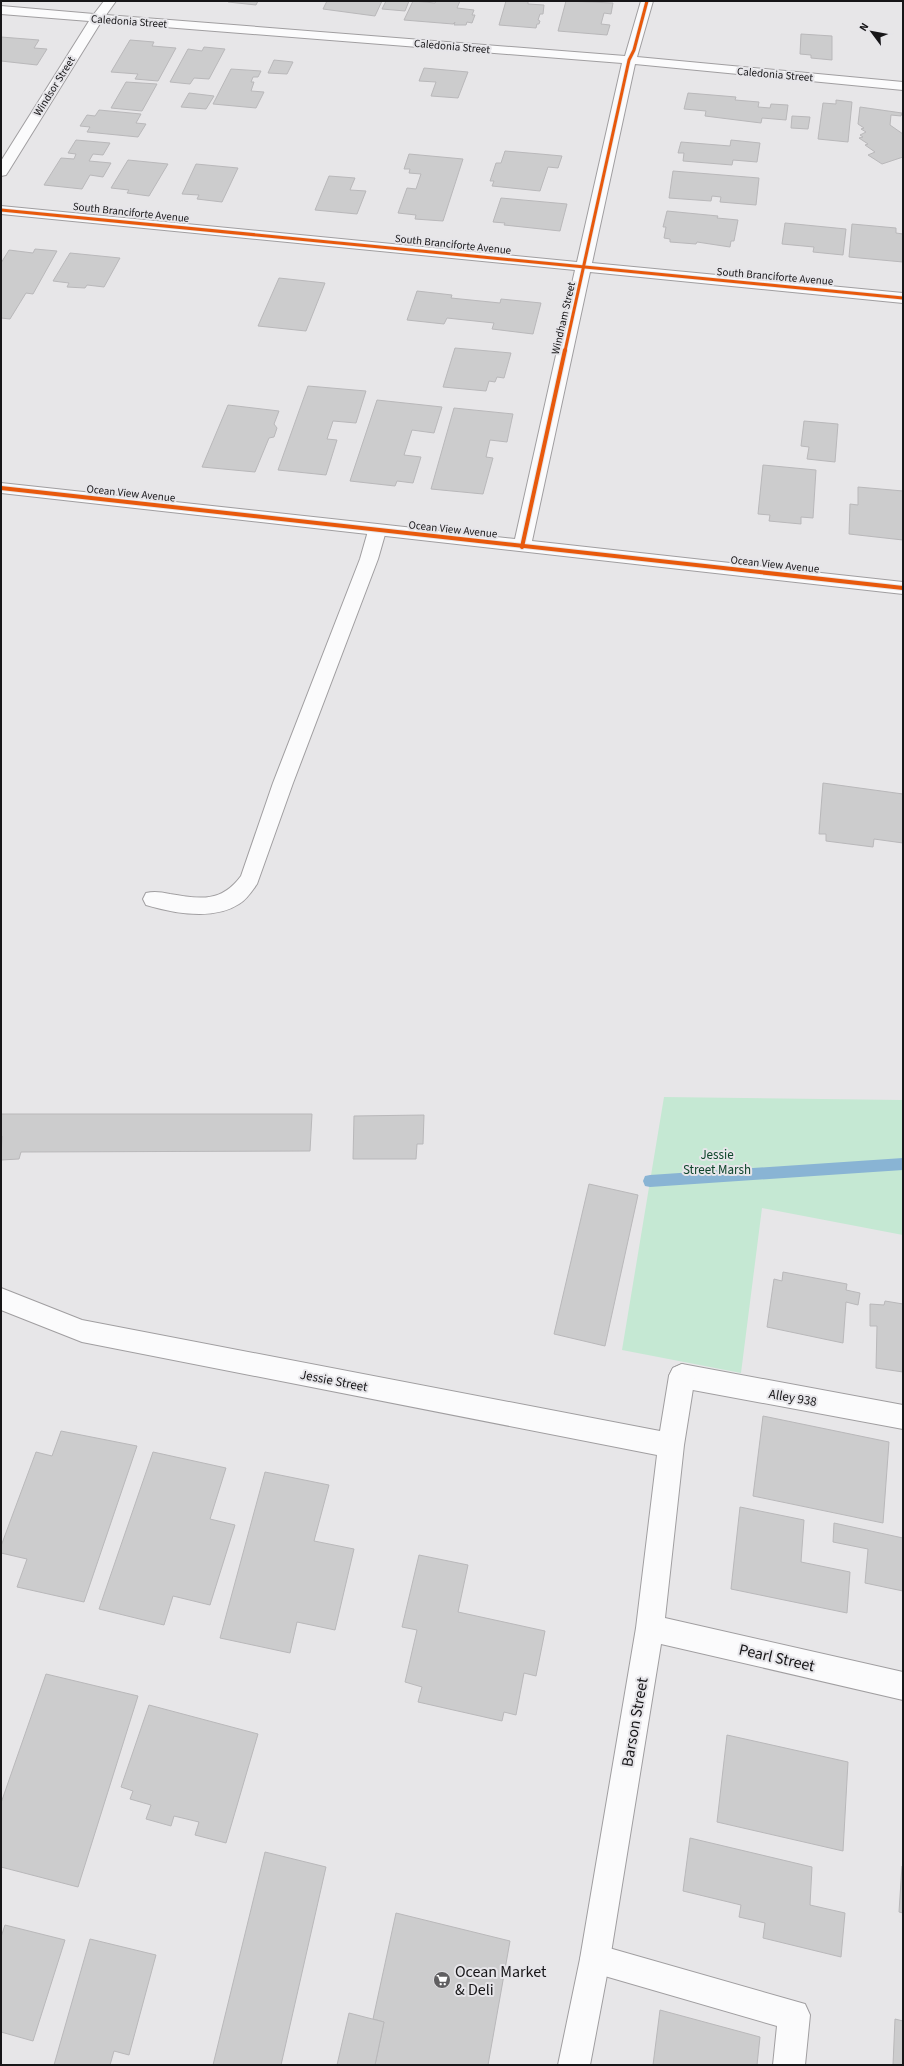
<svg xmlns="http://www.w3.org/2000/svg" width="904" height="2066" viewBox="0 0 904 2066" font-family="'Source Sans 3',sans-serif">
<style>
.green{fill:#c5e8d3}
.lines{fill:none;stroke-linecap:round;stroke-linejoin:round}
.stream{fill:#89b4d4;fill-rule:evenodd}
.building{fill:#cccccd;stroke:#b9b8ba}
.service-casing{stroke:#a09ea0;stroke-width:2}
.minor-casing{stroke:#a09ea0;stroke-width:2}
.service{fill:#fbfbfc;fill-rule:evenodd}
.minor{fill:#fbfbfc;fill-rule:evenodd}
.cycleway-far1-casing{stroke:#e6e5e9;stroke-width:4.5}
.cycleway-casing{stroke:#e6e5e9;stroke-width:6}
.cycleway-far1{stroke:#e8590c;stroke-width:3}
.cycleway{stroke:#e8590c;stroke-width:4}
.labels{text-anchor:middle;stroke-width:4;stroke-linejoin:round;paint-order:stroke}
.far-street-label{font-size:11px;fill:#171618;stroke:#e6e5e9}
.park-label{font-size:13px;fill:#0e452b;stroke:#e6e5e9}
.street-label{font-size:13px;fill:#171618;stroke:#e6e5e9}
.near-street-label{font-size:16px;fill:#171618;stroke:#e6e5e9}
.near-poi-label{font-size:16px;fill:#171618;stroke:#e6e5e9;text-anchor:start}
</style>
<rect width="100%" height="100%" fill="#e7e6e8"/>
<!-- green -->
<path class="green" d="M664 1097 903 1100V1235L762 1208 741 1373 622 1350Z"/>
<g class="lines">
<!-- stream -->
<path class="stream" d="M903 1158V1170L650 1187 645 1186 643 1181 645 1176 650 1175Z"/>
</g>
<!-- building -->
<g class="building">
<path d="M228 1H258L256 5 228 2Z"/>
<path d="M327 1H382L375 16 323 9Z"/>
<path d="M386 1H409L405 11 382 9Z"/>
<path d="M413 1 435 3 436 1H460L457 8 474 10 472 15H475L472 23 467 22 466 25H454L455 22 453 24 404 20Z"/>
<path d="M506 1H528V4L544 5 543 14H540L538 20 540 21 539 24H537L536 28 499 25Z"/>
<path d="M566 1 613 3 611 14 604 13 601 24 610 25 607 35 558 31Z"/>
<path d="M801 34 832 36V60L811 58V55L800 54Z"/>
<path d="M1 37 39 40 34 48 47 49 37 65 1 61Z"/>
<path d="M130 40 154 42 152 46 176 48 158 81 135 79 138 74 111 72Z"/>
<path d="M204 47 225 49 209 79 194 78 190 84 170 82 188 49 202 51Z"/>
<path d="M274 60 293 62 287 74 268 73Z"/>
<path d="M424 68 468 72 458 98 431 96 436 82 419 81Z"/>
<path d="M231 69 261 71 258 77H253L251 82H254L251 91 264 92 256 108 213 104Z"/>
<path d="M126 82 157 84 142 111 111 108Z"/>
<path d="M189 93 214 96 206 109 181 107Z"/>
<path d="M688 93 736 97 735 100 759 102 758 107 770 108 771 104 788 105 786 120 762 118 761 123 705 116 706 111 684 109Z"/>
<path d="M836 100 852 102 848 142 818 139 823 103 836 104Z"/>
<path d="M860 107 902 113 901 116 891 115 890 125 903 134V157L882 164 868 155 875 152 865 145 868 144 859 138 863 137 860 135 866 132 861 129 864 128 858 124Z"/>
<path d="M99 110 141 114 136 123 146 124 138 137 87 132 90 127 80 126 87 115 95 116Z"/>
<path d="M792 116 810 117 808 129 791 128Z"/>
<path d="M76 140 110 143 103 155 93 154 89 161 111 163 103 177 90 175 82 189 44 185 61 158 74 159 76 154 68 153Z"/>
<path d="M731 140 760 143 757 162 733 160 732 165 683 161 684 153H678L681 142 730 146Z"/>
<path d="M505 151 540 154 562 156 558 168 548 167 540 191 492 186 494 181H490L496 163H501Z"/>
<path d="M409 154 463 159 443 221 415 219 416 215 398 213 407 188 416 189 421 174 409 173 410 169H404Z"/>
<path d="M128 160 168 164 149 196 127 193 129 190 111 188Z"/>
<path d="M196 164 238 168 222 202 197 199 199 195 182 194Z"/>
<path d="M673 171 759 178 756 205 720 202 721 197 712 196 711 201 669 198Z"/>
<path d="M329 176 355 178 350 190 366 191 357 214 315 210Z"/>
<path d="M501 198 567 204 560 231 504 225 505 223 493 222Z"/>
<path d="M667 211 718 216 717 218 738 220 734 241H731L730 247 697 242 696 244 670 242V239L664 238 666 227H663Z"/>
<path d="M785 223 846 229 843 255 813 252 814 247 782 244Z"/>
<path d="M852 224 896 228V233L903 234V262L849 257Z"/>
<path d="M35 249 57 251 33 294 26 293 10 319 1 318V263L9 250 33 253Z"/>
<path d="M70 253 120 258 104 287 87 285 85 288 67 287 69 283 53 281Z"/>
<path d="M279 278 325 283 306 331 258 326Z"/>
<path d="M417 291 452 295 451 298 500 303 501 299 541 303 533 334 492 329 494 323 447 318 444 324 407 320Z"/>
<path d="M455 348 511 353 504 378 497 377 495 382 489 381 486 391 443 387Z"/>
<path d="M308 386 366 391 356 423 333 421 327 439 337 440 326 475 278 470Z"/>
<path d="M377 400 442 407 434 433 412 430 404 455 421 457 413 483 397 481 395 486 350 481Z"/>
<path d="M228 405 279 411 274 424 277 428 274 437 269 438 255 472 202 467Z"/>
<path d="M454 408 513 414 507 442 490 440 486 457 493 458 483 494 431 489Z"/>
<path d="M804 421 838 424 835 462 807 459 809 447 801 446Z"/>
<path d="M763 465 816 470 813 518 801 517V524L769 521 770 515 758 514Z"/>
<path d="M858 487 903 491V540L849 534 850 504 858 505Z"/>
<path d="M823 783 903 794V843L874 839 873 847 826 841V834H819Z"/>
<path d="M1 1114H312L310 1151 21 1152 19 1159 1 1160 2 1136H1Z"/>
<path d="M424 1115 423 1144H417L416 1159H353L354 1116Z"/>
<path d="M589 1184 638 1195 605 1346 554 1334Z"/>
<path d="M783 1272 847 1284 846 1290 860 1293 858 1305 846 1302 843 1343 767 1327 774 1279 782 1281Z"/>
<path d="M885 1301 903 1304V1372L876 1368 877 1326H870V1304L884 1305Z"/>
<path d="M763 1416 889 1442 883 1523 753 1496Z"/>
<path d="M61 1431 137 1446 84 1602 17 1587 27 1559 1 1553V1546L36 1452 52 1456Z"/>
<path d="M153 1452 226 1468 210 1519 235 1525 210 1605 173 1596 164 1625 99 1609Z"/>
<path d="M265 1472 329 1485 314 1541 354 1549 335 1630 297 1622 290 1653 220 1638Z"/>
<path d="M740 1507 804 1520 801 1562 850 1572 847 1613 731 1589Z"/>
<path d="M834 1523 903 1538V1591L865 1583 868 1549 833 1542Z"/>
<path d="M419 1555 468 1565 458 1612 545 1631 536 1676 524 1673 516 1715 504 1712 502 1721 418 1702 422 1687 405 1682 417 1630 402 1627Z"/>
<path d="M46 1674 138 1696 78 1887 1 1867V1803Z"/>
<path d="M149 1705 258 1734 226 1843 195 1835 199 1822 174 1816 171 1826 146 1819 151 1805 130 1799 133 1791 121 1787Z"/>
<path d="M727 1735 848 1762 843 1851 717 1822Z"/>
<path d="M690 1838 812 1867 810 1905 845 1913 841 1957 763 1938 765 1923 739 1917 741 1905 683 1891Z"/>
<path d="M265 1852 326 1867 281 2065H213Z"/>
<path d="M902 1866 903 1867V1913L899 1912Z"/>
<path d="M396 1913 510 1941 488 2065H375L384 2022 373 2019Z"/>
<path d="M5 1925 65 1940 33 2041 1 2032V1937Z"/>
<path d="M90 1939 156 1955 129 2055 114 2051 110 2065H54Z"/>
<path d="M660 2010 760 2037 757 2065H653Z"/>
<path d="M349 2013 384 2022 375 2065H337Z"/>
<path d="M895 2019 903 2021V2065H893Z"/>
</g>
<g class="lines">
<!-- service casing -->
<g class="service-casing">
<g id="service">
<path d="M377 525 383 527 386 531 378 559 293 783 257 884C252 891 247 899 239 904 213 921 173 913 146 905L143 899 146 893C154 891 161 892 170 894 200 899 221 903 241 876L273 783 360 559 368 531 371 527Z"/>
<path d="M682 1364 903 1405V1429L682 1388 673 1384 669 1376 673 1368Z"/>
<path d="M595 1944 805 2004 810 2015 805 2065H773L777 2026 584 1970 580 1959 584 1948Z"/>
</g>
</g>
<!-- minor casing -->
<g class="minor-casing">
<g id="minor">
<path d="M104 1H116L106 15 625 56 641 1H653L637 57 903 82V90L635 64 592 263 903 293V303L590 272 532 541 903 582V594L1 493V483L515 539 575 270 1 214V206L577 262 622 63 101 22 8 172 6 175 1 176V161L89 21 1 14V6L94 14Z"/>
<path d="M1 1288 82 1320 660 1431 669 1376 673 1368 682 1364 691 1368 695 1376 684 1445 665 1618 903 1672V1700L661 1644 610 1959 590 2065H558L580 1959 636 1628 657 1455 82 1342 1 1310Z"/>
</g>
</g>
<!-- service -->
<use href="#service" class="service"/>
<!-- minor -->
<use href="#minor" class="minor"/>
<!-- cycleway-far1 casing -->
<g class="cycleway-far1-casing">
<g id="cycleway-far1">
<path d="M1 210 903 298"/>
<path d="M565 351 629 60 634 50 647 1"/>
</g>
</g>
<!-- cycleway casing -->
<g class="cycleway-casing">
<g id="cycleway">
<path d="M1 488 903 588"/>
<path d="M522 547 565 350"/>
</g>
</g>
<!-- cycleway-far1 -->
<use href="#cycleway-far1" class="cycleway-far1"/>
<!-- cycleway -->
<use href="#cycleway" class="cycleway"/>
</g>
<!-- icons -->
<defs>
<g id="supermarket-disc" transform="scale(0.9)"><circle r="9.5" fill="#605f61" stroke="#e6e5e9"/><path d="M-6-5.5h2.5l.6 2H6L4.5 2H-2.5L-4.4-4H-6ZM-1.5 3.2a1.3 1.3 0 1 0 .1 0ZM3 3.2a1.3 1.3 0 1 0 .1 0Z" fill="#fff"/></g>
</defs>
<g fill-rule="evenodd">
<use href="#supermarket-disc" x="442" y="1980"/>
</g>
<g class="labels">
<!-- far-street labels -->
<g class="far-street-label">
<text transform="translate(129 21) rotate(4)" y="4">Caledonia Street</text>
<text transform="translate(452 46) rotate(5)" y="4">Caledonia Street</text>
<text transform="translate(775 74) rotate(5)" y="4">Caledonia Street</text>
<text transform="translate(54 86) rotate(-58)" y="4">Windsor Street</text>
<text transform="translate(131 212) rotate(6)" y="4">South Branciforte Avenue</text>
<text transform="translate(453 244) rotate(6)" y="4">South Branciforte Avenue</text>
<text transform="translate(775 276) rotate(5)" y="4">South Branciforte Avenue</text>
<text transform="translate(563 318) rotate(-77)" y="4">Windham Street</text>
<text transform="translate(131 493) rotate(6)" y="4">Ocean View Avenue</text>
<text transform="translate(453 529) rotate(6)" y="4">Ocean View Avenue</text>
<text transform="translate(775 564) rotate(6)" y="4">Ocean View Avenue</text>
</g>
<!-- park labels -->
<g class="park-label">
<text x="717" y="1159">Jessie<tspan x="717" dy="15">Street Marsh</tspan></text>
</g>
<!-- street labels -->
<g class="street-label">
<text transform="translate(334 1380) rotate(11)" y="5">Jessie Street</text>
<text transform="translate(793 1397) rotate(10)" y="5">Alley 938</text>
</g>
<!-- near-street labels -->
<g class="near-street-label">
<text transform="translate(777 1657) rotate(13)" y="6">Pearl Street</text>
<text transform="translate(634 1722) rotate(-80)" y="6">Barson Street</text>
</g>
<!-- near-poi labels -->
<g class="near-poi-label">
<text x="455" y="1977">Ocean Market<tspan x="455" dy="18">&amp; Deli</tspan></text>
</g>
</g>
<!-- border -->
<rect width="904" height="2066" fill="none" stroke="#171618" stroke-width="4"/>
<!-- north arrow -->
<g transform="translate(872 32) rotate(302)" stroke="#e6e5e9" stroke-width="3" paint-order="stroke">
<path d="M0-3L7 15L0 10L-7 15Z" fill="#171618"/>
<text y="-6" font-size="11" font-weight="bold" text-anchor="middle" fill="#171618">N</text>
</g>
</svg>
